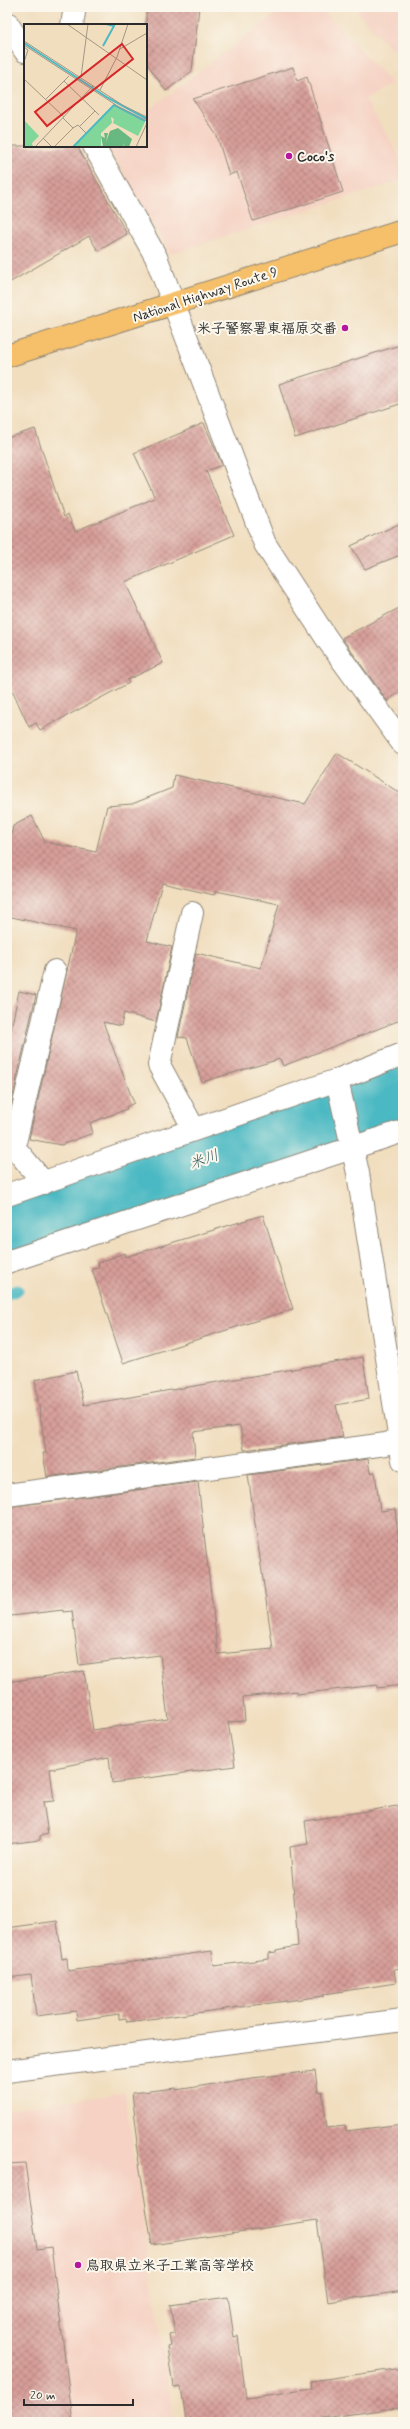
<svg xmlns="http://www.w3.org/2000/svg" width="410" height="2429" viewBox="0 0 410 2429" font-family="Mynerve,'Klee One',sans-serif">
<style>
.built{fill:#f5d2c3}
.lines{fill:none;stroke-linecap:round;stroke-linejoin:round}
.stream{stroke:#4bb9c3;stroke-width:11}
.river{stroke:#4bb9c3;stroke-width:65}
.building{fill:url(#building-cross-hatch)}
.minor-casing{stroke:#8e8475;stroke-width:24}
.highway-casing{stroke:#8e8475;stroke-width:24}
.minor{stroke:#fff;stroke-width:22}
.highway{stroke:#f6c06b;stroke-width:22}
.poi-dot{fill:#b5179e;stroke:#fbf7ec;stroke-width:1.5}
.labels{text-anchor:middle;stroke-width:4;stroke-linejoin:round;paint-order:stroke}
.poi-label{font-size:14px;font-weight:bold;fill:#2b2b2b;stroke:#fbf7ec;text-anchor:start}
.street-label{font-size:14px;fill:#2b2b2b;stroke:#fbf7ec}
.water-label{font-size:15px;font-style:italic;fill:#365d60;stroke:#fbf7ec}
.inset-river{fill:none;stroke:#4bb9c3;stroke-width:2}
.inset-road{fill:none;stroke:#a29684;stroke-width:1}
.view{fill:#d62828;fill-opacity:0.15;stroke:#d62828;stroke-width:2}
.inset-edge{fill:none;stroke:#2b2b2b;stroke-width:2}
</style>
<defs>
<pattern id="building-cross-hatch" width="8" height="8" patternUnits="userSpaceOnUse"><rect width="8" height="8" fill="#d79e99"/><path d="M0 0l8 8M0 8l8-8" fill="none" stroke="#af817d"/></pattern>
</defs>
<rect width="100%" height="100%" fill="#fbf7ec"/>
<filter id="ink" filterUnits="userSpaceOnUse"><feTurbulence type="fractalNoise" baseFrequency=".025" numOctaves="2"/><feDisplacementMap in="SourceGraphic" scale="8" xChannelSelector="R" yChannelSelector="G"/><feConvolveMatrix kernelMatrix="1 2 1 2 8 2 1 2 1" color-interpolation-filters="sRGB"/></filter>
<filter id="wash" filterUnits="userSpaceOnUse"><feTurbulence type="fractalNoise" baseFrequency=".012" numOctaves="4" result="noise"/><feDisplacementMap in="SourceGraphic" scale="16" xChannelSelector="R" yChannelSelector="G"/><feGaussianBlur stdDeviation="0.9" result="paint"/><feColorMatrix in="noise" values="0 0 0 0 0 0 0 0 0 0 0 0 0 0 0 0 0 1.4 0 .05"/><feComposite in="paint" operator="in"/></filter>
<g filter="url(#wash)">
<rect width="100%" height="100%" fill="#f1debf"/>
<!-- built -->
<g class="built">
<path d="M285 7H320L392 84 365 99 403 162V180L170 254 108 146H146V112Z"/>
<path d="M356 7H403V62L354 8Z"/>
<path d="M125 2093 173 2422H7V2109Z"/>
</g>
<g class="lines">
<!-- stream -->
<path class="stream" d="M7 1294 18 1290"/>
<!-- river -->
<path class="river" d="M7 1230 265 1137 403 1095"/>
</g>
<g id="blocks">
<!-- building -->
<g class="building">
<path d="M146 7H199L192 71 166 91 146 62Z"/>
<path d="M293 67 297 81 307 77 343 192 253 221 237 172 229 175 217 136 193 99Z"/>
<path d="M7 146H77L127 234 98 251 89 236 7 284Z"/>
<path d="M403 344V403L295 438 279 384Z"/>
<path d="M204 423 222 465 206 471 234 535 125 582 163 663 127 680 129 683 40 730 36 723 29 727 7 679V438L35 429 64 517 68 514 75 531 155 498 134 453Z"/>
<path d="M403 522V554L365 569 351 546Z"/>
<path d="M403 606V690L387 701 342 638Z"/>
<path d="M337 753 403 795V1019L283 1066 280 1059 202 1082 187 1038 178 1037 196 953 261 968 279 904 216 891 214 895 162 883 147 941 172 947 156 1022 124 1013 121 1026 103 1022 134 1103 126 1107 127 1109 90 1123 93 1133 61 1145 29 1139 76 931 7 916V855L13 826 32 816 45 842 96 852 107 806 132 804 172 788 174 775 305 804Z"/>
<path d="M19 991 36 995 7 1122V1048Z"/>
<path d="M263 1215 293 1309 123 1363 92 1269 99 1268 98 1263 124 1253 125 1257Z"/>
<path d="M363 1357 369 1399 336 1405 343 1437 244 1450 240 1426 193 1432 195 1457 47 1477 43 1453H46L35 1380 76 1371 84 1405Z"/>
<path d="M368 1459 370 1473 375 1472 380 1511 395 1509 403 1578V1685L377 1688V1685L297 1694V1691L243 1697 245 1721 228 1722 235 1766 112 1783 109 1757 50 1769 54 1801 43 1802 48 1834 40 1836V1840L7 1844V1682L84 1671 93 1730 168 1719 160 1655 79 1665 72 1611 63 1612V1610L11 1616 7 1590V1507L198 1482 218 1654 273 1649 248 1475Z"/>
<path d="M403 1805V1968L394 1969 396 1983 324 1994V1996L127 2022 126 2018 119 2019V2014L77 2020 76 2011 36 2016 31 1975 7 1978V1928L57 1921 62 1959 67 1958 68 1971 212 1951 214 1966 269 1959V1953L276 1952V1950L298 1946 290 1847 308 1844 305 1821Z"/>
<path d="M315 2071 318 2092 322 2091 327 2128 345 2126 346 2131 403 2124V2291L328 2302 317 2220 152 2245 136 2144 138 2143 132 2093 176 2088V2090L252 2078Z"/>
<path d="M25 2163 37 2249 51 2247 73 2422H7V2164Z"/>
<path d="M228 2297 234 2337 238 2336 246 2398 312 2389 311 2381 403 2368V2407L294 2422H186L181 2386 173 2387 167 2347 171 2346 169 2335 175 2334 170 2305Z"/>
</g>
</g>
</g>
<g filter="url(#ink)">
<use href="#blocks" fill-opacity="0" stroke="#8e8475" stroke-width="1"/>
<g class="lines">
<!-- minor casing -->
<g class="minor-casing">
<g id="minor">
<path d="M7 23 25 51"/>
<path d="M72 25 75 7"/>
<path d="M94 146 156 257 265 544 327 639 403 744"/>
<path d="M192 913 159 1065 194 1129"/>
<path d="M337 1080 358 1173 403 1460"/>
<path d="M44 1183 14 1147 55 971"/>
<path d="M7 1195 337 1080 403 1054"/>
<path d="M7 1262 403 1131"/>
<path d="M7 1495 386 1444 403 1438"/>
<path d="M7 2071 403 2020"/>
</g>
</g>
<!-- highway casing -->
<g class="highway-casing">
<path id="highway" d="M7 356 403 231"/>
</g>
<!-- minor -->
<use href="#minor" class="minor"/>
<!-- highway -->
<use href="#highway" class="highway"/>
</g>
</g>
<!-- markers -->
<g class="poi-dot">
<circle cx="289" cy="156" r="4"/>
<circle cx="345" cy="328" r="4"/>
<circle cx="78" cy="2265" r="4"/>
</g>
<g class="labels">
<!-- poi labels -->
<g class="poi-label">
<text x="297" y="161">Coco's</text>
<text x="337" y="333" text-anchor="end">米子警察署東福原交番</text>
<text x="86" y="2270">鳥取県立米子工業高等学校</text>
</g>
<!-- street labels -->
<g class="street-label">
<text transform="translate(205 294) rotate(-18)" y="5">National Highway Route 9</text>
</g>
<!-- water labels -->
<g class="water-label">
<text transform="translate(204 1159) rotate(-20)" y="5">米川</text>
</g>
</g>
<!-- overview -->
<g transform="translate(24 24)">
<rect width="123" height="123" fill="#f1debf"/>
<path d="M94 104 108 115 105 123H99L101 119 98 123H79L77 112 81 114 80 109H84L82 118 86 107Z" fill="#68b882"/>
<path d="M90 82 121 98 114 112 89 99 90 95 87 93 88 99 77 109V123H50ZM0 96 15 112 8 119 9 123 0 122Z" fill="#81d79a"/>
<path class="inset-river" d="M0 19 84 74 123 95M79 22 90 2 82 0M49 123 90 81 121 97"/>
<path class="inset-road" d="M43 0 123 56M0 17 100 82 123 93M0 21 95 83 123 97M0 23 4 26 0 38M96 25 123 9M57 53 64 0M0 55 40 93M40 57 71 87M76 66 93 33 104 0M22 75 45 52M56 102 71 87 75 91M49 104 54 101 62 109M19 114 28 123M11 123 69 62M30 123 49 104 39 94M112 123 123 99"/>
<path class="view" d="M98 20 109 35 23 102 11 88Z"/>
<rect width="123" height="123" class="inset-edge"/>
</g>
<!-- margin -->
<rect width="410" height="2429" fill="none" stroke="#fbf7ec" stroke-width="24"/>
<!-- scale -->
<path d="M24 2399v6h109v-6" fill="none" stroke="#2b2b2b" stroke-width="2"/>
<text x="30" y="2399" font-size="12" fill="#2b2b2b" stroke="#fbf7ec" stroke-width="3" paint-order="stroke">20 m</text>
</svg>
